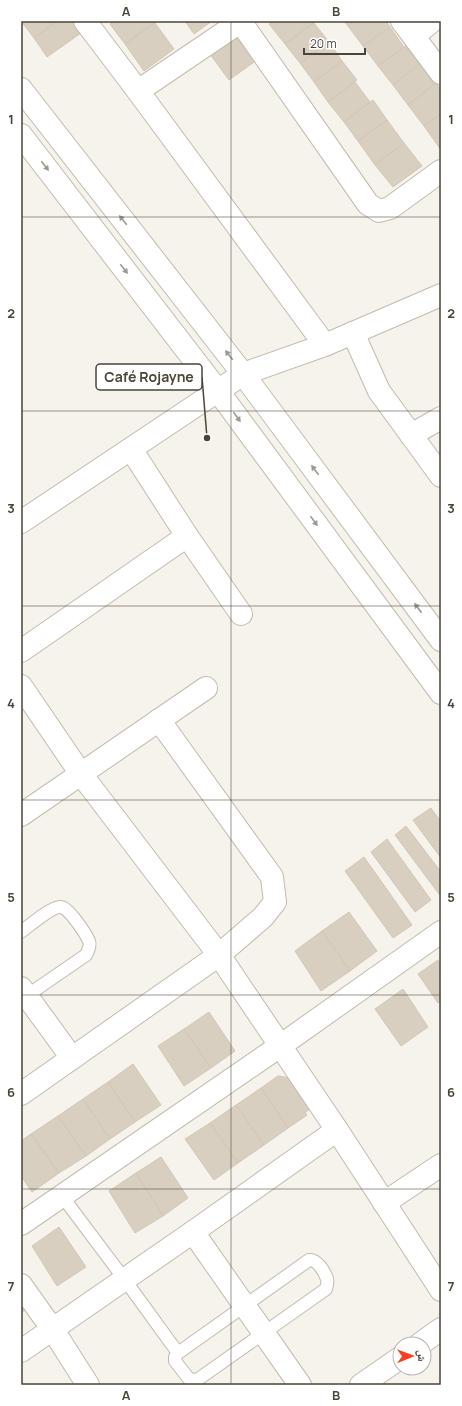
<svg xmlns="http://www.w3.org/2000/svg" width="462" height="1406" viewBox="0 0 462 1406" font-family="Manrope,'Noto Naskh Arabic',sans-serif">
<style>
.building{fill:#d8cfc1;stroke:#d3c7b4}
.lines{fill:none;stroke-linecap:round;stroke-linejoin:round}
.lane-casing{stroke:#c2bbae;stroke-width:14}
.street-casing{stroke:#c2bbae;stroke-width:24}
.lane{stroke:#fff;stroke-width:12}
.street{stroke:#fff;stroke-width:22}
.oneway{fill:#9c9892}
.grid{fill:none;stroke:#4b4439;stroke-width:1;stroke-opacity:0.55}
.leader{fill:none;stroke:#4b4439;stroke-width:1.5}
.callout-dot{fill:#4b4439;stroke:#fff;stroke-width:1.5}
.callout{fill:#fff;stroke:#4b4439;stroke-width:1.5}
.callout-label{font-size:14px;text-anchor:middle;font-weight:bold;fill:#4b4439}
.neatline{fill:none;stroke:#4b4439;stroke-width:1.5}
.grid-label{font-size:13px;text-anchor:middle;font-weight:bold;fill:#4b4439}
</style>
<rect width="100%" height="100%" fill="#f6f3ec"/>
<!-- building -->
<g class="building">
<path d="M21 21H57L34 38Z"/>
<path d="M57 21H72L81 33 47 57 34 38Z"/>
<path d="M114 21H152L154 23 125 44 110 24Z"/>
<path d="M185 21H212L194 34Z"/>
<path d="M273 21H312L314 23 285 44 269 24Z"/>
<path d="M344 21H355L348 26Z"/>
<path d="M355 21H386L390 27 363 46 348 26Z"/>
<path d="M155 23 174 49 144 71 125 44Z"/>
<path d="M314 23 329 42 300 63 285 44Z"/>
<path d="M390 27 404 47 378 66 363 46Z"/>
<path d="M238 33 257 60 229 80 210 54Z"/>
<path d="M329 42 342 61 314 82 300 63Z"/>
<path d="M407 45 421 63 393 85 378 66Z"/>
<path d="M342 61 357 80 328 102 314 82Z"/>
<path d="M421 63 436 83 408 105 393 85Z"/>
<path d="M355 82 370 102 344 122 328 102Z"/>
<path d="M436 83 441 90V114L424 126 408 105Z"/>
<path d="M373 100 387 120 358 141 344 122Z"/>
<path d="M441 114V150L424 126Z"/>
<path d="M387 120 404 143 375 165 358 141Z"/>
<path d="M404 143 422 166 393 187 375 165Z"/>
<path d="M431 808 441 822V858L413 820Z"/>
<path d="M406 826 441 872V893L439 894 395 835Z"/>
<path d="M387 839 431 900 415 912 371 852Z"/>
<path d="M364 857 412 925 393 938 345 871Z"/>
<path d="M349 912 377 951 350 971 322 931Z"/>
<path d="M322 931 350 971 321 991 295 951Z"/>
<path d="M438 960 441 965V1001L438 1003 418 974Z"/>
<path d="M403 989 428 1027 401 1046 375 1009Z"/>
<path d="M209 1012 235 1051 211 1068 184 1029Z"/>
<path d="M184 1029 211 1068 184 1086 158 1046Z"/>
<path d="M133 1064 161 1105 135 1122 108 1082Z"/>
<path d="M278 1076 297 1079 313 1106 305 1113 307 1115 288 1128 261 1088Z"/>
<path d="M108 1082 135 1122 110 1139 83 1099Z"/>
<path d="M261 1088 288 1128 264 1145 236 1105Z"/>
<path d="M83 1099 110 1139 86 1156 58 1116Z"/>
<path d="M236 1105 264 1145 238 1163 210 1123Z"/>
<path d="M58 1116 86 1156 59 1173 31 1134Z"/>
<path d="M210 1123 238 1163 214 1180 185 1139Z"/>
<path d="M31 1134 59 1173 32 1192 21 1176V1141Z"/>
<path d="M161 1157 188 1198 163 1216 136 1173Z"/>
<path d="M136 1173 163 1216 135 1233 109 1191Z"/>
<path d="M59 1227 86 1267 57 1286 32 1246Z"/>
<path d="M21 1298 28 1308 21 1313Z"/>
</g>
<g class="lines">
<!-- lane casing -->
<g class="lane-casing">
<g id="lane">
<path d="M21 932C29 926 52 906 61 907 69 908 86 934 89 941 91 946 88 951 86 955L22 999"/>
<path d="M62 1196 125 1280 178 1353"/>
<path d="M309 1260C317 1259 325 1272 327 1279 328 1283 327 1286 326 1289L197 1380 189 1379 175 1361V1357L178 1353Z"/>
</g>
</g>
<!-- street casing -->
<g class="street-casing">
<g id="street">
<path d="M85 21 138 91 325 345"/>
<path d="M240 21 368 204 379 211 390 208 441 171"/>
<path d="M402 21 441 73"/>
<path d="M414 36 432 21"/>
<path d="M21 89 243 374 441 640"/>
<path d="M138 91 240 22"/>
<path d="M21 135 218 391 441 693"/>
<path d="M353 333 379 391 441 476"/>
<path d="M411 435 441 418"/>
<path d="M21 522 243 374 325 345 441 295"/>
<path d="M187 536 241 614"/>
<path d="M21 651 187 536 131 449"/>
<path d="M21 686 81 774 219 955 337 1130 441 1290"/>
<path d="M21 815 206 688"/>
<path d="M21 988 72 1058"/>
<path d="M21 1094 219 955 263 917 275 902 272 877 159 720"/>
<path d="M384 1203 441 1165"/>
<path d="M21 1224 280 1046 441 932"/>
<path d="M193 1232 300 1385"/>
<path d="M21 1285 53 1330 88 1385"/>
<path d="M420 1344 441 1329"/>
<path d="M21 1351 193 1232 337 1130"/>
<path d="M361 1385 400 1358"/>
</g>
</g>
<!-- lane -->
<use href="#lane" class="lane"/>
<!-- street -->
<use href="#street" class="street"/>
</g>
<!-- one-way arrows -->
<defs><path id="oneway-solid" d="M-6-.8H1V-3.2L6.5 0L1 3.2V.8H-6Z"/></defs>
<g class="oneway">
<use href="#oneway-solid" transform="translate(45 166) rotate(52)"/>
<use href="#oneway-solid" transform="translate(123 220) rotate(-128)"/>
<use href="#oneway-solid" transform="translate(124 269) rotate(52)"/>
<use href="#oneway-solid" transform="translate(229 355) rotate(-128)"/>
<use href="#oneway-solid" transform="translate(237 417) rotate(54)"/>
<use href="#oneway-solid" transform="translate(315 470) rotate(-127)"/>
<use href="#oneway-solid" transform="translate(314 521) rotate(54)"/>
<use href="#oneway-solid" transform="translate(418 608) rotate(-127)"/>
</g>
<!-- grid -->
<path class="grid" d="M231 21V1385M21 217H441M21 411H441M21 606H441M21 800H441M21 995H441M21 1189H441"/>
<!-- callouts -->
<path class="leader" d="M207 438L202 377"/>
<circle class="callout-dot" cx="207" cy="438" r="4"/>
<rect class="callout" x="96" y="364" width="106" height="26" rx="4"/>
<g class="callout-label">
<text x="149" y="382">Café Rojayne</text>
</g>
<!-- border -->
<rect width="462" height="1406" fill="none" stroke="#ffffff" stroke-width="44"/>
<!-- north arrow -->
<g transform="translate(412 1356) rotate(89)"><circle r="19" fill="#ffffff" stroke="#b7b4b0"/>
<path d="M0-3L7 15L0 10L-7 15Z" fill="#fc3f1d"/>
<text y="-6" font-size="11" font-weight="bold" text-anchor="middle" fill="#4b4439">ش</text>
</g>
<!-- scale -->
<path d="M304 48v6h61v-6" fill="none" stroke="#4b4439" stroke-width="2"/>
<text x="310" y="48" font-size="12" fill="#4b4439" stroke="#ffffff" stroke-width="3" paint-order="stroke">20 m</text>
<rect x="22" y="22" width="418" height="1362" class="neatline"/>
<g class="grid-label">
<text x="126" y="16">A</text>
<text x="336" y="16">B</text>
<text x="11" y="124">1</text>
<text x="451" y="124">1</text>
<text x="11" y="318">2</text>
<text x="451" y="318">2</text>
<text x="11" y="513">3</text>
<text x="451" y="513">3</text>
<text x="11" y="708">4</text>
<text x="451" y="708">4</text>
<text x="11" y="902">5</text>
<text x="451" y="902">5</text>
<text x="11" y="1097">6</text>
<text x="451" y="1097">6</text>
<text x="11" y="1291">7</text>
<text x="451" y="1291">7</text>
<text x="126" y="1400">A</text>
<text x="336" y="1400">B</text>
</g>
</svg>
